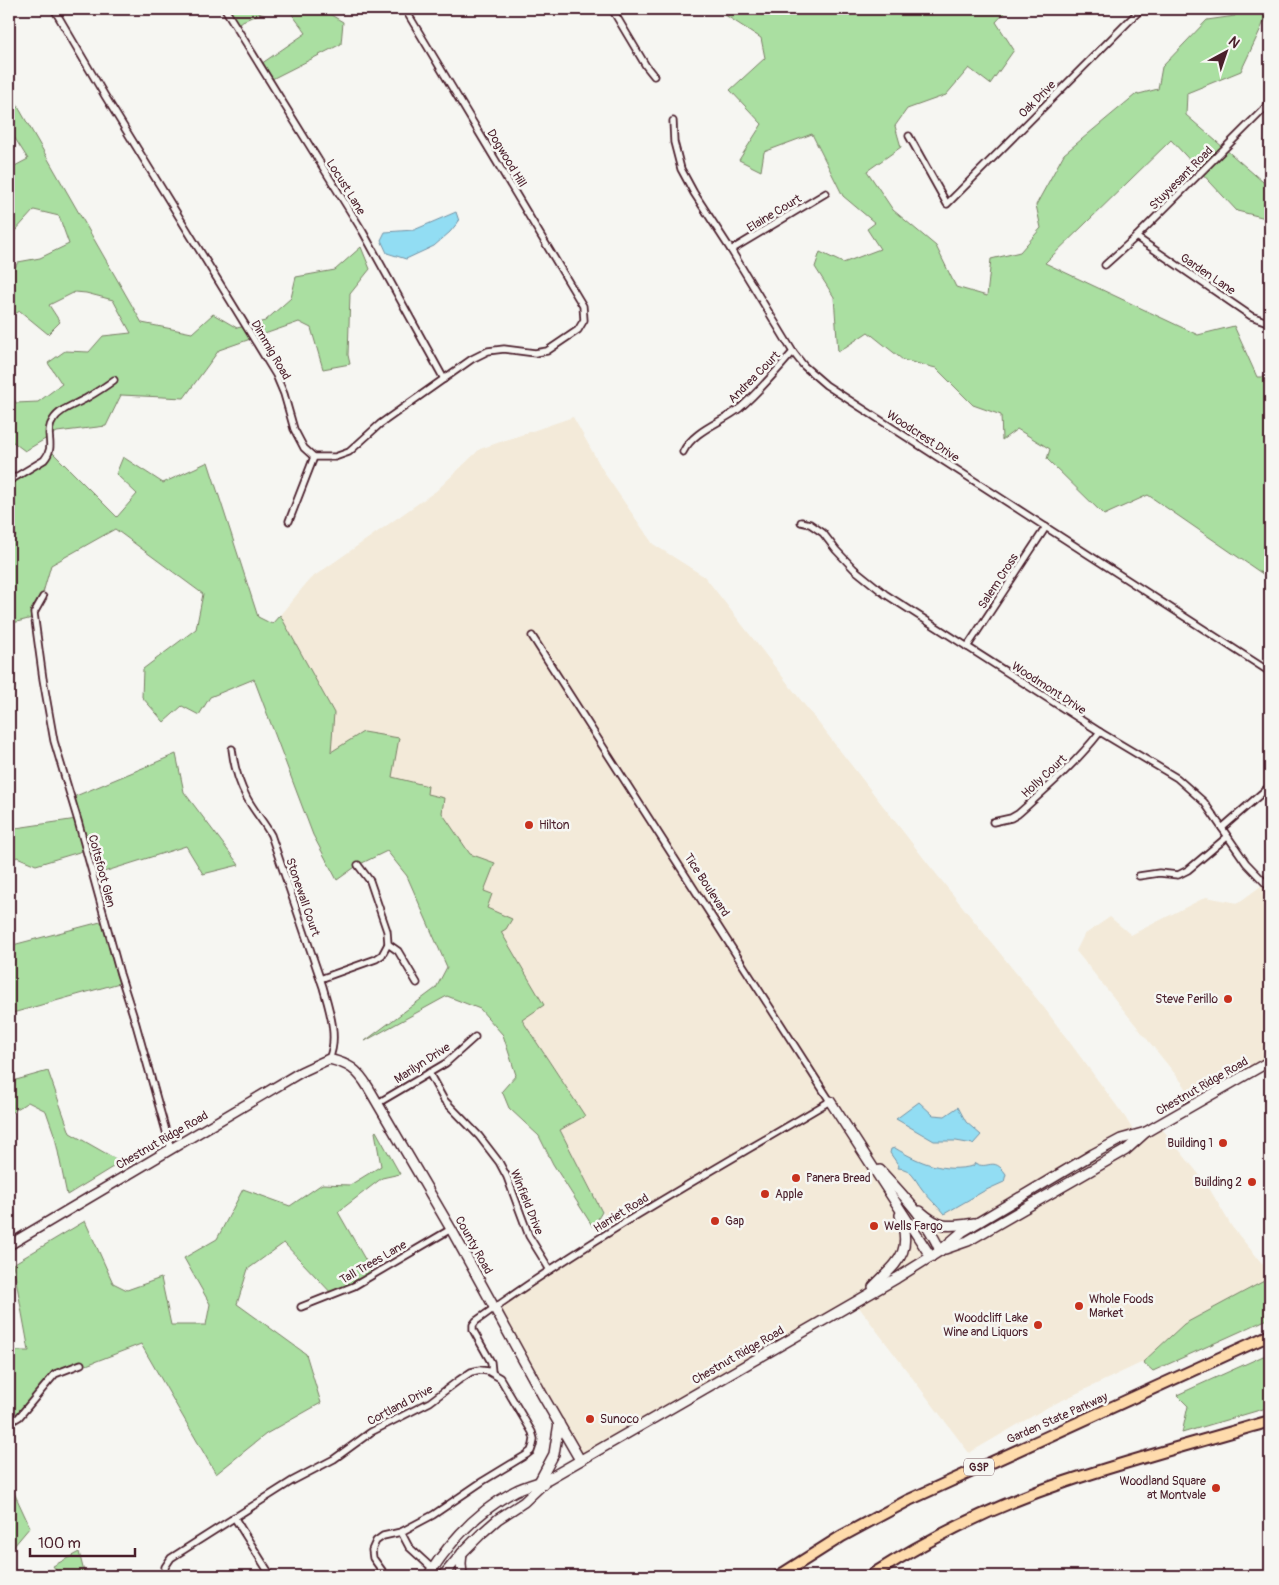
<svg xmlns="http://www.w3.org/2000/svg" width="1279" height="1585" viewBox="0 0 1279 1585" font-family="Pangolin,sans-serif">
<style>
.built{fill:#f3ead9}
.green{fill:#aadfa1;stroke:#7a7f66}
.water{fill:#92ddf3;stroke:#7591a3}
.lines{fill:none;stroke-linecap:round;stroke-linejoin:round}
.street-casing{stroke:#4a1f2b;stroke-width:9}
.secondary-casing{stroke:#4a1f2b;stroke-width:12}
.highway-casing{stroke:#4a1f2b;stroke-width:14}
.street{stroke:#f6f6f2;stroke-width:5.5}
.secondary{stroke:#f6f6f2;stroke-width:9}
.highway{stroke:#fedbac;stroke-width:10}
.poi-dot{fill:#c8321e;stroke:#f6f6f2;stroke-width:2}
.labels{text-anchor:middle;stroke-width:5;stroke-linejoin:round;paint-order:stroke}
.shield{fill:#f6f6f2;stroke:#7e6067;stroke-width:1}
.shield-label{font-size:11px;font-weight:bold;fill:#4a1f2b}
.street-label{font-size:12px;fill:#4a1f2b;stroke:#f6f6f2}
.poi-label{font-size:12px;fill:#4a1f2b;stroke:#f6f6f2;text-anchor:start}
</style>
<rect width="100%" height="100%" fill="#f6f6f2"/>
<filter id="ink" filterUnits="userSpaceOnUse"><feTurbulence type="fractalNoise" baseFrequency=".02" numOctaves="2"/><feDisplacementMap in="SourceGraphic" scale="10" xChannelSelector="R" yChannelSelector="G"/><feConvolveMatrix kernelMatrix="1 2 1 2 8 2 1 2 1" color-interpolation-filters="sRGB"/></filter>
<g filter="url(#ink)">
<!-- built -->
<g class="built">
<path d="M573 417 605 474 653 544 705 577 929 865 1045 1009 1125 1117 1137 1137 1159 1125 1206 1183 1232 1227 1270 1273V1280H1266L1184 1324 1143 1362 1048 1407 969 1453 855 1302 580 1460 495 1307 612 1230 560 1130 585 1116 522 1020 447 967 407 876 387 851 358 865 337 880 326 808 334 713 280 615 310 579 436 491 480 449Z"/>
<path d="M1270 877V1061L1195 1104 1184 1085 1076 951 1084 935 1110 917 1131 935 1206 897 1238 903 1265 883Z"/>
</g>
<!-- green -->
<g class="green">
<path d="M227 9H270L236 24Z"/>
<path d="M288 9H321L343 22 341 44 270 80 258 66 306 33Z"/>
<path d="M719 9H1008L996 22 1014 50 990 84 969 68 946 95 907 109 895 126 901 147 867 171 893 210 936 246 956 287 987 296 991 259 1020 252 1041 228 1036 205 1064 154 1135 95 1158 89 1162 67 1207 20 1235 16 1236 9H1270L1241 71 1187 93 1186 115 1270 188V219L1237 211 1171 140 1045 263 1198 335 1234 326 1257 377H1270V579L1148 495 1104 515 1047 459 1050 449 1017 429 1002 440 1001 415 973 405 936 368 903 360 868 332 838 352 834 297 815 267 820 252 843 263 880 249 867 229 875 223 843 196 812 134 764 152 761 171 739 160 762 124 730 90 765 58 761 38 722 13Z"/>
<path d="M9 91 142 323 192 333 213 314 237 328 265 321 291 298 296 277 335 270 361 247 370 269 350 294 348 355 350 364 323 369 311 328 299 322 219 350 184 398 121 395 106 426 57 432 25 451 9 439V390L16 403 38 402 62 384 48 363 65 351 89 352 103 336 131 333 113 300 86 293 75 292 49 305 60 322 48 334 20 311 9 317V279L18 262 40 258 69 244 59 216 34 210 15 231 9 232V169L28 159 9 129Z"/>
<path d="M52 452 117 517 137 494 116 474 123 457 163 483 208 462 258 617 272 624 280 615 334 713 331 752 363 732 399 738 392 777 428 786 427 794 444 798 442 813 470 854 495 863 484 891 492 894 487 908 512 919 506 929 501 932 544 1005 522 1020 585 1116 560 1130 602 1212 593 1227 553 1164 539 1136 509 1108 502 1091 516 1075 503 1035 480 1009 447 996 365 1041 436 988 447 967 407 876 387 851 358 865 337 880 313 835 254 679 210 697 199 715 182 706 164 722 142 697 143 669 196 629 203 594 115 529 51 565 36 617 9 624V545L16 536 9 524V480Z"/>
<path d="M176 754 184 792 239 865 203 874 186 846 94 875 86 850 36 865 17 857 9 862V829L77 819 71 798Z"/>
<path d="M108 920 123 982 9 1014V946Z"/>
<path d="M48 1071 70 1133 121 1162 67 1195 55 1137 46 1111 28 1102 9 1114V1082Z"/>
<path d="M376 1131 400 1174 382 1178 338 1212 374 1275 335 1297 284 1243 248 1269 237 1304 306 1354 321 1403 266 1434 216 1474 141 1344 50 1379 12 1423H9V1351H29L13 1264 85 1221 113 1283 127 1290 161 1278 171 1325H206L210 1304 184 1258 217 1239 243 1189 290 1206 322 1184 350 1185 381 1166 375 1132Z"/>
<path d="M1266 1280H1270V1318L1153 1371 1143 1362 1184 1324Z"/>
<path d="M1270 1353V1407L1182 1433 1188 1406 1177 1395Z"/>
<path d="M9 1482 30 1527 9 1552Z"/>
<path d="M79 1552 85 1576H60L53 1566Z"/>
</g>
<!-- water -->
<g class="water">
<path d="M456 212 459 221 450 232 434 246 406 259 387 253 381 240 385 232 414 230Z"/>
<path d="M919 1102 933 1115 945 1116 958 1107 966 1122 981 1135 973 1144 956 1141H934L896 1119Z"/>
<path d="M895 1148C920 1163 944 1173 973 1166L975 1163C988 1171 993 1155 1006 1174L1004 1182 984 1191 944 1214C937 1205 928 1198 922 1189 915 1180 911 1168 898 1168L899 1166 890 1153 891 1149Z"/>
</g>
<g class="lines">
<!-- street casing -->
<g class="street-casing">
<g id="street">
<path d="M54 9 105 96 276 375 284 394 294 429 304 448 314 457H335L349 452 380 424 472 359 488 351 504 349 535 353 547 351 578 330 584 320 583 306 405 9"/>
<path d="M225 9 363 232 444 379"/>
<path d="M612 9 646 66 654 76"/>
<path d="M673 121 674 142 681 169 694 193 731 250 793 352 804 366 826 385 1270 672"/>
<path d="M909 136 947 204 1141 9"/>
<path d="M1136 237 1251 316 1270 323"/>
<path d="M731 250 826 193"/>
<path d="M1105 265 1136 237 1270 103"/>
<path d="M683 452C694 430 721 423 740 408 759 392 776 371 793 352"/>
<path d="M9 481 44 460C57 445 43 435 53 420 60 409 74 405 85 399 95 393 105 387 114 380"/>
<path d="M289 521 314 457"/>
<path d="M801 522 810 524 823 533 836 550 854 569 885 594 1100 732 1177 778 1204 802 1246 863 1270 888"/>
<path d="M43 597 34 613 43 679 54 741 78 821 120 974 135 1021 171 1149"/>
<path d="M967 647 1046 527"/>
<path d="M232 749C234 766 239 783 247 798 254 811 264 822 271 835L323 987C329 1009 339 1037 329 1059"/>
<path d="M993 822 1011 818 1018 814C1048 787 1075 764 1100 732"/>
<path d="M1222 828 1270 786"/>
<path d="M358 865 370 881 387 931 388 944 398 951 417 983"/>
<path d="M1139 876 1159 873 1178 875 1188 870 1227 837"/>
<path d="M320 979 376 959 382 955 388 944"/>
<path d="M429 1073 444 1100 479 1136 499 1162 507 1177 529 1236 550 1270"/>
<path d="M378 1103 446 1063 475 1037"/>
<path d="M301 1307 354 1286 451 1229"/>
<path d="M492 1372 491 1362 473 1330V1325L476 1321C589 1239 711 1172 830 1101L532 636"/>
<path d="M9 1423 19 1417 55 1374 81 1364"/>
<path d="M234 1517 271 1576"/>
<path d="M401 1532 409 1547 433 1569"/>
<path d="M165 1576V1567L171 1558 292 1481 334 1459 371 1432 430 1402 459 1380 471 1372 480 1370 488 1371 500 1378 532 1432 534 1439 533 1445 531 1451 526 1455 483 1481 433 1515 401 1532 383 1536 376 1541 372 1550 373 1558 386 1576"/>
</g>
</g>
<!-- secondary casing -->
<g class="secondary-casing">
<g id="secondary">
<path d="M830 1101 931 1257"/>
<path d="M880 1170C902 1194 928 1220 940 1251"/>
<path d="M920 1211C940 1229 948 1227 974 1223"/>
<path d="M9 1245 301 1072 329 1059C349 1064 357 1069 368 1087L451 1229 543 1396 580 1460"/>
<path d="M945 1249 968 1241 1126 1150 1146 1132 1270 1061"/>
<path d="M873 1287C898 1261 913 1254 900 1215"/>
<path d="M539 1482 554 1454 559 1423"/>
<path d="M462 1553 461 1563 462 1576"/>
<path d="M428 1576C450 1541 478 1511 515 1491 525 1486 537 1483 548 1479L897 1278 940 1251 962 1232 1093 1154 1121 1139 1146 1132"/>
<path d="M443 1576 462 1553 481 1534 498 1519 524 1502 544 1483"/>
</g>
</g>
<!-- highway casing -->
<g class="highway-casing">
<g id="highway">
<path d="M779 1576 842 1536 909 1500 1270 1335"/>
<path d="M870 1576C931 1537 997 1505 1065 1482 1133 1459 1202 1441 1270 1421"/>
</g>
</g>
<!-- street -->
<use href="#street" class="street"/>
<!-- secondary -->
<use href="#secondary" class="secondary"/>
<!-- highway -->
<use href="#highway" class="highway"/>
</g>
</g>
<!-- markers -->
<g class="poi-dot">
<circle cx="529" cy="825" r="5"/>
<circle cx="1228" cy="999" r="5"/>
<circle cx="1223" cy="1143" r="5"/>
<circle cx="796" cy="1178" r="5"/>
<circle cx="1252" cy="1182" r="5"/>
<circle cx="765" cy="1194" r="5"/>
<circle cx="715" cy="1221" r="5"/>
<circle cx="874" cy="1226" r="5"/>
<circle cx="1079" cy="1306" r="5"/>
<circle cx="1038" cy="1325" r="5"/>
<circle cx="590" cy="1419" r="5"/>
<circle cx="1216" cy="1488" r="5"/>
</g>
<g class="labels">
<!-- shield labels -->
<rect class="shield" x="964" y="1458.5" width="30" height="17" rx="4"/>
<g class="shield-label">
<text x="979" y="1471">GSP</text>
</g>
<!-- street labels -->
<g class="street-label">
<text transform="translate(1037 99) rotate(-45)" y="4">Oak Drive</text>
<text transform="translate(507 158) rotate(59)" y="4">Dogwood Hill</text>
<text transform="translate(1181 178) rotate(-45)" y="4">Stuyvesant Road</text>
<text transform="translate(346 187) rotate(58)" y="4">Locust Lane</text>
<text transform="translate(774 213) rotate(-31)" y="4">Elaine Court</text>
<text transform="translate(1208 274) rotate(34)" y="4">Garden Lane</text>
<text transform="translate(271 350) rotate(60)" y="4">Dimmig Road</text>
<text transform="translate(754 377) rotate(-45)" y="4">Andrea Court</text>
<text transform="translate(923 436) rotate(33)" y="4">Woodcrest Drive</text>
<text transform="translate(998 581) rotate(-57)" y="4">Salem Cross</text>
<text transform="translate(1049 688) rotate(33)" y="4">Woodmont Drive</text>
<text transform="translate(1044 776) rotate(-43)" y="4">Holly Court</text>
<text transform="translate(102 871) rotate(75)" y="4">Coltsfoot Glen</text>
<text transform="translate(707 885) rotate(57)" y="4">Tice Boulevard</text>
<text transform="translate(303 897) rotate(71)" y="4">Stonewall Court</text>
<text transform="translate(422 1063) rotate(-33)" y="4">Marilyn Drive</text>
<text transform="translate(1202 1086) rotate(-30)" y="4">Chestnut Ridge Road</text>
<text transform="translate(162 1140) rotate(-30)" y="4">Chestnut Ridge Road</text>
<text transform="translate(527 1202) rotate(68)" y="4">Winfield Drive</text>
<text transform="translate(621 1213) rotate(-32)" y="4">Harriet Road</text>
<text transform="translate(474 1245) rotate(61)" y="4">County Road</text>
<text transform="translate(373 1262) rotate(-30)" y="4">Tall Trees Lane</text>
<text transform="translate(738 1355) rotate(-30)" y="4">Chestnut Ridge Road</text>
<text transform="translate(400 1405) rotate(-28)" y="4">Cortland Drive</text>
<text transform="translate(1057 1418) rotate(-24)" y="4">Garden State Parkway</text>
</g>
<!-- poi labels -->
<g class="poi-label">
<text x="539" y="829">Hilton</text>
<text x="1218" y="1003" text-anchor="end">Steve Perillo</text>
<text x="1213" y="1147" text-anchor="end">Building 1</text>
<text x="806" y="1182">Panera Bread</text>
<text x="1242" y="1186" text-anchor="end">Building 2</text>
<text x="775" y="1198">Apple</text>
<text x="725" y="1225">Gap</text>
<text x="884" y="1230">Wells Fargo</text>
<text x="1089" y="1303">Whole Foods<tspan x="1089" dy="14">Market</tspan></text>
<text x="1028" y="1322" text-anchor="end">Woodcliff Lake<tspan x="1028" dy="14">Wine and Liquors</tspan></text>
<text x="600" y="1423">Sunoco</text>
<text x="1206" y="1485" text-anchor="end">Woodland Square<tspan x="1206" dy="14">at Montvale</tspan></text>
</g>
</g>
<!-- margin -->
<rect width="1279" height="1585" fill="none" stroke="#f6f6f2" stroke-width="30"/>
<rect x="15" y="15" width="1249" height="1555" fill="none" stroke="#4a1f2b" stroke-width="2" filter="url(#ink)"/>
<!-- north arrow -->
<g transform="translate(1226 52) rotate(40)" stroke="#f6f6f2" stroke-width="4" paint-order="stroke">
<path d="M0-4L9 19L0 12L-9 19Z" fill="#4a1f2b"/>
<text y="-8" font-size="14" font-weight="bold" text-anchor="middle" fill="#4a1f2b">N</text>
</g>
<!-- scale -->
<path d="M30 1548v8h105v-8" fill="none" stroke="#4a1f2b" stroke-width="2.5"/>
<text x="38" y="1548" font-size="15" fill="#4a1f2b" stroke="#f6f6f2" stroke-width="4" paint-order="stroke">100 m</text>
</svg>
